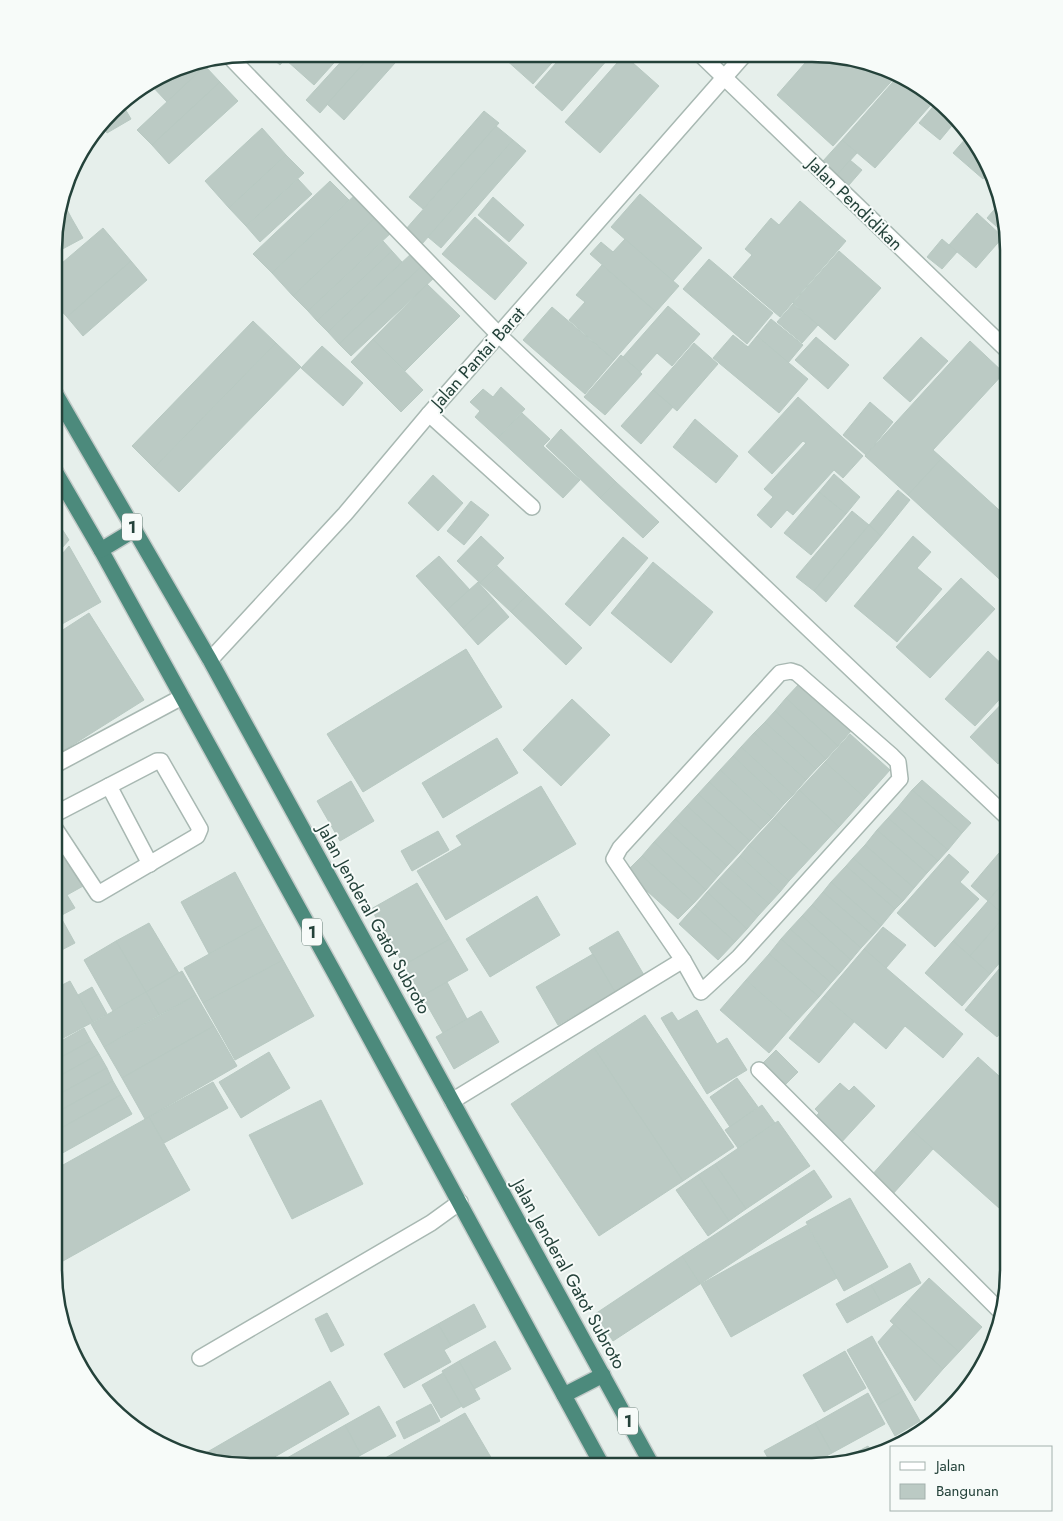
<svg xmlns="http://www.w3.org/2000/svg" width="1063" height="1521" viewBox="0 0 1063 1521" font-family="Jost,sans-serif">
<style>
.building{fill:#bbcac4;stroke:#b8c9c2}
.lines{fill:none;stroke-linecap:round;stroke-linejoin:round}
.service-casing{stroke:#a8b8b2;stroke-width:18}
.minor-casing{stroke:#a8b8b2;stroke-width:18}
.trunk-casing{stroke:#c2cac8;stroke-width:18}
.service{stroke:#fff;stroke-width:15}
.minor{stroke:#fff;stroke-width:15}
.trunk{stroke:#4c8a7c;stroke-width:15}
.labels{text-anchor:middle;stroke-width:4;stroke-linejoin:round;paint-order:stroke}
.shield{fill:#f7fbf9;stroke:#637a73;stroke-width:1}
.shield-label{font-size:16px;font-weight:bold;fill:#24423a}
.street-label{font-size:18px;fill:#24423a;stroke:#f7fbf9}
.rim{fill:none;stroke:#24423a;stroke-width:2.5}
</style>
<rect width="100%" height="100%" fill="#e6efeb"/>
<!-- building -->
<g class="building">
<path d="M267 54H289L280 65Z"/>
<path d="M292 54H342L314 85 286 60Z"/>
<path d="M348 54H372L320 113 306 100Z"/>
<path d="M372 54H403L344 120 327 104Z"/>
<path d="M507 55H559L533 84 504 58Z"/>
<path d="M563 55H606L609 58 562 111 535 87Z"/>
<path d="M624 55 659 86 600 153 565 122Z"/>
<path d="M812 55H839L888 69 898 74 833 146 777 95Z"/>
<path d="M201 62 205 66 167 102 151 85 187 64Z"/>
<path d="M205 66 220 82 152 145 137 130Z"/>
<path d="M899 75 930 93 936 99 875 168 842 140Z"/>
<path d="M220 82 238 101 169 164 152 145Z"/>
<path d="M938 101 955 122 940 140 919 123Z"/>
<path d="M121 102 131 119 107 133 102 125Z"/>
<path d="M484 111 499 123 423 209 409 197Z"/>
<path d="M496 126 513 140 422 244 406 229Z"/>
<path d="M262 128 286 155 229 208 205 181Z"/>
<path d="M967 137 980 152 968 166 953 153Z"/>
<path d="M513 140 526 151 441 248 428 237Z"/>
<path d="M842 140 857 153 837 175 823 161Z"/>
<path d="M980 152 989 164 991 171 983 179 968 166Z"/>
<path d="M286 155 304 173 246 226 229 208Z"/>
<path d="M850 160 862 170 849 185 837 175Z"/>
<path d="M298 179 312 194 260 242 246 226Z"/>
<path d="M330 181 349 200 272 273 253 254Z"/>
<path d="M357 193 378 215 293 296 272 273Z"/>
<path d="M640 194 702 248 673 281 611 227Z"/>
<path d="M493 197 524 225 509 242 478 215Z"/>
<path d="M800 201 846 241 780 317 733 277 752 255 745 249 771 218 779 225Z"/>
<path d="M64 204 72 219 55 228 62 205Z"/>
<path d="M999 204 1006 235 987 218Z"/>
<path d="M977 213 1003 237 976 268 949 245Z"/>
<path d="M378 215 393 231 308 311 293 296Z"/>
<path d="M475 217 527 263 495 300 442 254Z"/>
<path d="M72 219 83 238 55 253V228Z"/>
<path d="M103 228 131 261 67 317 55 304V269Z"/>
<path d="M625 239 679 286 656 312 590 254 601 242 613 252Z"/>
<path d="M942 239 957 252 942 269 927 257Z"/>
<path d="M383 241 392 251 317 321 308 311Z"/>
<path d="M392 251 402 262 328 332 317 321Z"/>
<path d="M839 251 881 288 835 340 793 303Z"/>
<path d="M413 252 424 264 339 344 328 332Z"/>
<path d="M709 259 773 313 747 344 683 289Z"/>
<path d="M131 261 147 280 83 336 67 317Z"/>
<path d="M424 264 436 276 351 356 339 344Z"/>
<path d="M602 265 656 312 614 360 569 320 585 302 576 295Z"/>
<path d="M427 284 460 316 405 371 373 339Z"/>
<path d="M793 304 818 325 802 343 777 322Z"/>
<path d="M668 306 700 334 672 366 657 353 640 372 623 357Z"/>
<path d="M552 307 614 360 585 394 523 340Z"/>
<path d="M771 319 803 345 788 363 757 336Z"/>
<path d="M253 321 276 343 154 468 132 446Z"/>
<path d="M733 335 748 347 757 336 808 379 779 413 713 358Z"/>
<path d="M816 337 849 365 828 389 795 360Z"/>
<path d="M921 337 948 361 910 402 883 378Z"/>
<path d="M373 339 423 390 401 412 351 362Z"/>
<path d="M970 341 1004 373 933 450 942 458 908 495 865 456Z"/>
<path d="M276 343 301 367 179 492 154 468Z"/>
<path d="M694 343 718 364 677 411 653 390Z"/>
<path d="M322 346 363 383 343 406 301 368Z"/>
<path d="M621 355 642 374 605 415 584 397Z"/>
<path d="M501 387 525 409 498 438 475 417 480 411 470 402 483 389 493 397Z"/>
<path d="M653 390 673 407 641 444 621 426Z"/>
<path d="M798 397 863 456 843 478 834 470 793 515 787 510 771 528 757 515 773 497 764 489 806 443 803 441 772 474 748 452Z"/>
<path d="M870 402 893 422 866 455 843 435Z"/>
<path d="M522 413 550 439 543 446 580 480 563 498 498 438Z"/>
<path d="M695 419 738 456 716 483 673 447Z"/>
<path d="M561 429 616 482 600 498 546 446Z"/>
<path d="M942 458 1009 519V588L908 495Z"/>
<path d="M834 474 860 497 846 514 819 492Z"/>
<path d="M433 475 463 503 438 531 408 503Z"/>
<path d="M616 482 659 522 643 538 600 498Z"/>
<path d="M898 490 910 500 881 536 869 525Z"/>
<path d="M819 492 846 514 811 555 784 533Z"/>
<path d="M471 501 489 515 464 545 447 531Z"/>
<path d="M852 511 869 525 814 591 796 577Z"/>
<path d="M55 518 69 540 55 556Z"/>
<path d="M869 525 881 536 826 602 814 591Z"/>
<path d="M481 536 504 558 480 583 457 561Z"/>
<path d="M913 536 931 552 917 568 942 589 897 642 854 606Z"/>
<path d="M623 537 648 558 590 626 565 604Z"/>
<path d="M69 546 101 602 55 628V562Z"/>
<path d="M439 556 470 590 447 610 416 576Z"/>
<path d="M653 562 713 612 671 663 611 613Z"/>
<path d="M497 566 527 595 511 612 480 583Z"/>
<path d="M961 578 995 609 930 678 896 647Z"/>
<path d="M478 582 494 600 463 628 447 610Z"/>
<path d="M527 595 582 648 566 665 511 612Z"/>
<path d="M494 600 509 617 478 645 463 628Z"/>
<path d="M89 613 144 700 55 756V635Z"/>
<path d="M466 649 502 707 363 792 327 734Z"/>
<path d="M988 651 1009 671V689L975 726 945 699Z"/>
<path d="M799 684 851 731 838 746 786 698Z"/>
<path d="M1009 696V752L998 764 970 737Z"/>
<path d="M786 698 838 746 826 759 775 711Z"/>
<path d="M572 699 610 735 561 786 523 750Z"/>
<path d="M775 711 826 759 816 769 765 722Z"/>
<path d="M765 722 816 769 806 780 754 733Z"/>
<path d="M754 733 806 780 793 795 741 747Z"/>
<path d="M850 734 890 770 865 798 825 762Z"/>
<path d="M497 738 518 773 443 818 422 783Z"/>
<path d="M741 747 793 795 784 804 733 756Z"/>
<path d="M733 756 784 804 772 818 720 770Z"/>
<path d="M825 762 865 798 839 827 799 790Z"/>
<path d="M720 770 772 818 761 829 709 782Z"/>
<path d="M922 780 971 823 962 833 912 790Z"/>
<path d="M351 781 374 821 340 841 317 801Z"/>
<path d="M709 782 761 829 750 841 698 794Z"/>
<path d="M541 786 576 844 446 920 417 871 462 845 456 836Z"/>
<path d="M799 790 839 827 814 854 774 818Z"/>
<path d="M912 790 962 833 948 850 898 807Z"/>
<path d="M698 794 750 841 739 853 687 806Z"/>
<path d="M687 806 739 853 727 866 675 819Z"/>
<path d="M898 807 948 850 938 861 888 818Z"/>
<path d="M774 818 814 854 789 881 749 845Z"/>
<path d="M888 818 938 861 927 873 877 830Z"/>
<path d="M675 819 727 866 718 876 666 829Z"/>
<path d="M666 829 718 876 706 890 654 842Z"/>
<path d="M877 830 927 873 914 888 865 845Z"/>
<path d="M438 831 449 850 412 871 401 851Z"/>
<path d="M654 842 706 890 694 903 642 856Z"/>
<path d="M749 845 789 881 780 892 740 856Z"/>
<path d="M865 845 914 888 903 901 853 858Z"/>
<path d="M66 853 85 885 67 895 75 908 60 916 75 943 54 954V860Z"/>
<path d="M999 853 1009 862V876L988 901 971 886Z"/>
<path d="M949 854 969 872 960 882 979 899 935 947 897 913Z"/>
<path d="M642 856 694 903 678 919 626 872Z"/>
<path d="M740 856 780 892 769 904 729 868Z"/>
<path d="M853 858 903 901 895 909 846 866Z"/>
<path d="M846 866 895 909 881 926 831 882Z"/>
<path d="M729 868 769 904 758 916 718 880Z"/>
<path d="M235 872 263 924 209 954 181 902Z"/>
<path d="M1009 876V912L1005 916 988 901Z"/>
<path d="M718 880 758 916 747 929 707 892Z"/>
<path d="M831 882 881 926 873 935 823 892Z"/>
<path d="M417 883 450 939 404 965 371 909Z"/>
<path d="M707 892 747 929 735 942 695 906Z"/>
<path d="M823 892 873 935 861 948 812 905Z"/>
<path d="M537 896 560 935 490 977 466 939Z"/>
<path d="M988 901 1005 916 970 956 953 941Z"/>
<path d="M812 905 861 948 851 960 802 916Z"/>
<path d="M695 906 735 942 718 960 679 924Z"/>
<path d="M1009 912V952L990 974 970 956Z"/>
<path d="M802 916 851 960 840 973 790 929Z"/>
<path d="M149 923 179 973 146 992 116 941Z"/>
<path d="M263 924 283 960 203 1003 184 968Z"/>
<path d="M883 927 906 945 886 968 864 949Z"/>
<path d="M790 929 840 973 831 983 781 939Z"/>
<path d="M618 931 644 975 615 992 589 948Z"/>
<path d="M450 939 468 970 422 996 404 965Z"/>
<path d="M781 939 831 983 819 997 769 954Z"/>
<path d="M116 941 146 992 113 1011 84 960Z"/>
<path d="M953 941 990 974 962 1006 925 973Z"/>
<path d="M864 949 963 1034 943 1058 905 1026 886 1049 824 996Z"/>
<path d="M593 954 615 992 558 1025 536 987Z"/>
<path d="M769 954 819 997 795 1023 746 980Z"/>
<path d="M1009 957V1023L997 1037 965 1010Z"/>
<path d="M283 960 314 1016 235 1060 203 1003Z"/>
<path d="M182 971 196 995 159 1015 146 992Z"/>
<path d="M746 980 795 1023 769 1053 720 1010Z"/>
<path d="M70 981 93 1022 54 1043V989Z"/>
<path d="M447 982 467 1019 443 1033 422 996Z"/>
<path d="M92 987 107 1014 93 1022 78 995Z"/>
<path d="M146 992 159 1015 104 1047 91 1024Z"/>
<path d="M196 995 214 1026 122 1078 104 1047Z"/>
<path d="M824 996 854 1022 819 1063 789 1038Z"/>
<path d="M697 1010 717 1044 727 1038 747 1070 707 1094 661 1018 672 1012 678 1021Z"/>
<path d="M481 1011 499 1042 454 1069 436 1037Z"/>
<path d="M645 1015 734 1147 683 1181 594 1048Z"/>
<path d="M214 1026 237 1066 145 1119 122 1078Z"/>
<path d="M84 1028 91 1041 54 1061V1045Z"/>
<path d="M91 1041 99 1054 54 1079V1061Z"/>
<path d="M594 1048 683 1181 599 1236 511 1104Z"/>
<path d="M776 1050 798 1072 784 1086 762 1064Z"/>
<path d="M269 1052 290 1088 241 1118 219 1082Z"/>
<path d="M99 1054 107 1068 54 1097V1079Z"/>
<path d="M978 1057 1009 1085V1217L912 1130Z"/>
<path d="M107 1068 113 1081 54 1114V1097Z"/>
<path d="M737 1078 758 1107 730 1127 710 1097Z"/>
<path d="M113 1081 121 1095 54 1132V1114Z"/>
<path d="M213 1082 228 1108 164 1143 149 1117Z"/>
<path d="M840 1083 849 1091 854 1086 875 1106 839 1145 813 1119 819 1113 815 1109Z"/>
<path d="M121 1095 132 1114 59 1155 54 1146V1132Z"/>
<path d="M321 1100 363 1184 292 1219 249 1135Z"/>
<path d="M762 1105 775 1123 738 1148 725 1130Z"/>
<path d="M149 1117 190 1190 54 1266V1170Z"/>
<path d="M778 1121 810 1166 746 1209 715 1164Z"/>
<path d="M912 1130 933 1149 892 1195 871 1176Z"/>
<path d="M715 1164 746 1209 729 1221 698 1175Z"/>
<path d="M814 1170 832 1197 700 1284 682 1256Z"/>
<path d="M698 1175 729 1221 708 1236 676 1190Z"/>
<path d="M850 1198 888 1267 844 1291 806 1222Z"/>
<path d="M807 1225 837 1278 731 1337 701 1284Z"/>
<path d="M682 1256 700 1284 613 1341 595 1314Z"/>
<path d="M910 1263 921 1283 882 1304 871 1285Z"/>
<path d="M1009 1269V1284L1008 1288 1000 1280Z"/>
<path d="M929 1278 982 1327 959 1352 905 1304Z"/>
<path d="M871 1285 882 1304 847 1323 836 1304Z"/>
<path d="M474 1304 486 1327 451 1346 438 1324Z"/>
<path d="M905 1304 959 1352 943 1369 890 1321Z"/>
<path d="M327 1313 344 1345 331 1352 315 1319Z"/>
<path d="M438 1324 451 1346 444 1350 451 1362 404 1388 384 1354Z"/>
<path d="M894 1324 943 1369 915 1401 878 1342Z"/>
<path d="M872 1336 903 1391 878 1405 847 1350Z"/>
<path d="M495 1341 511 1369 474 1389 459 1361Z"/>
<path d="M845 1351 866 1388 824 1412 803 1375Z"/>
<path d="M459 1361 480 1399 463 1408 442 1371Z"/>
<path d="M443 1373 462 1406 441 1418 422 1385Z"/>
<path d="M330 1381 349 1414 259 1466H225L197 1458Z"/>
<path d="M903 1391 920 1421 895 1436 878 1405Z"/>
<path d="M868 1393 885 1424 832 1453 815 1423Z"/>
<path d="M431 1404 440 1421 404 1439 396 1422Z"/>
<path d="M379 1406 396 1436 361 1455 345 1425Z"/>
<path d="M465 1413 496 1466H371Z"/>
<path d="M930 1420 933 1425 899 1447 876 1453 875 1451Z"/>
<path d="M815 1423 832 1453 806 1467H773L764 1451Z"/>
<path d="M345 1425 361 1455 342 1466H273Z"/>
<path d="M868 1446 873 1453 842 1460Z"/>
<path d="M758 1460 762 1467H744Z"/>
</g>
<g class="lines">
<!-- service casing -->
<g class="service-casing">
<g id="service">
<path d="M109 786 150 864"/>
<path d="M54 827 98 894 197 836 200 829 161 761H157L55 814"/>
<path d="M200 1358 431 1223 460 1202"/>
</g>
</g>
<!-- minor casing -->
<g class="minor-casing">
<g id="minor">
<path d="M701 55 1009 352"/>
<path d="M230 57 499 335 1009 819"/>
<path d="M429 414 532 507"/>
<path d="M210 660 345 514 429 414 744 55"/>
<path d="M791 671 797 673 892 756 898 762 900 779 739 957 701 992 683 960 614 859 620 848 780 673Z"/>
<path d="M55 765 182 697"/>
<path d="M759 1070 1003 1314"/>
<path d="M452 1101 683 960"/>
</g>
</g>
<!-- trunk casing -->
<g class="trunk-casing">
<g id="trunk">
<path d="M55 393 210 660 653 1467"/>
<path d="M55 471 101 550 340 983 603 1467"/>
<path d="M101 550 134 530"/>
<path d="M564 1395 603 1375"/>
</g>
</g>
<!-- service -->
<use href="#service" class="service"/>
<!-- minor -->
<use href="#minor" class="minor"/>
<!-- trunk -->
<use href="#trunk" class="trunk"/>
</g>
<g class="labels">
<!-- shield labels -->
<g class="shield">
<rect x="122" y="513.5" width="20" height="27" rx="4"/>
<rect x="302" y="918.5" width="20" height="27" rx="4"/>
<rect x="618" y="1407.5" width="20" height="27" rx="4"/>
</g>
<g class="shield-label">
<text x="132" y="533">1</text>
<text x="312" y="938">1</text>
<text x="628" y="1427">1</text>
</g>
<!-- street labels -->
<g class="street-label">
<text transform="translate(855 204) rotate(44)" y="6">Jalan Pendidikan</text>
<text transform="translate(478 358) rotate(-48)" y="6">Jalan Pantai Barat</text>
<text transform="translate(374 919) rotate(61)" y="6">Jalan Jenderal Gatot Subroto</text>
<text transform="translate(569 1274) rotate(61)" y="6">Jalan Jenderal Gatot Subroto</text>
</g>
</g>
<!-- crop -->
<path d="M0 0H1063V1521H0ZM250 62H812A188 188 0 0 1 1000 250V1270A188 188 0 0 1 812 1458H250A188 188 0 0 1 62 1270V250A188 188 0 0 1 250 62Z" fill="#f7fbf9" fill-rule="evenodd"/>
<path class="rim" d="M250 62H812A188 188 0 0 1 1000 250V1270A188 188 0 0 1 812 1458H250A188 188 0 0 1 62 1270V250A188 188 0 0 1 250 62Z"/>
<!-- legend -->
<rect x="890" y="1446" width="162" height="65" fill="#f7fbf9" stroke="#a3b1ad"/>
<rect x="900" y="1462" width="25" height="8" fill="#ffffff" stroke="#a3b1ad"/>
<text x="936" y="1471" font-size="15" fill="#24423a">Jalan</text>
<rect x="900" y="1484" width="25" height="15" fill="#bbcac4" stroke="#a3b1ad"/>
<text x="936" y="1496" font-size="15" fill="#24423a">Bangunan</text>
</svg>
